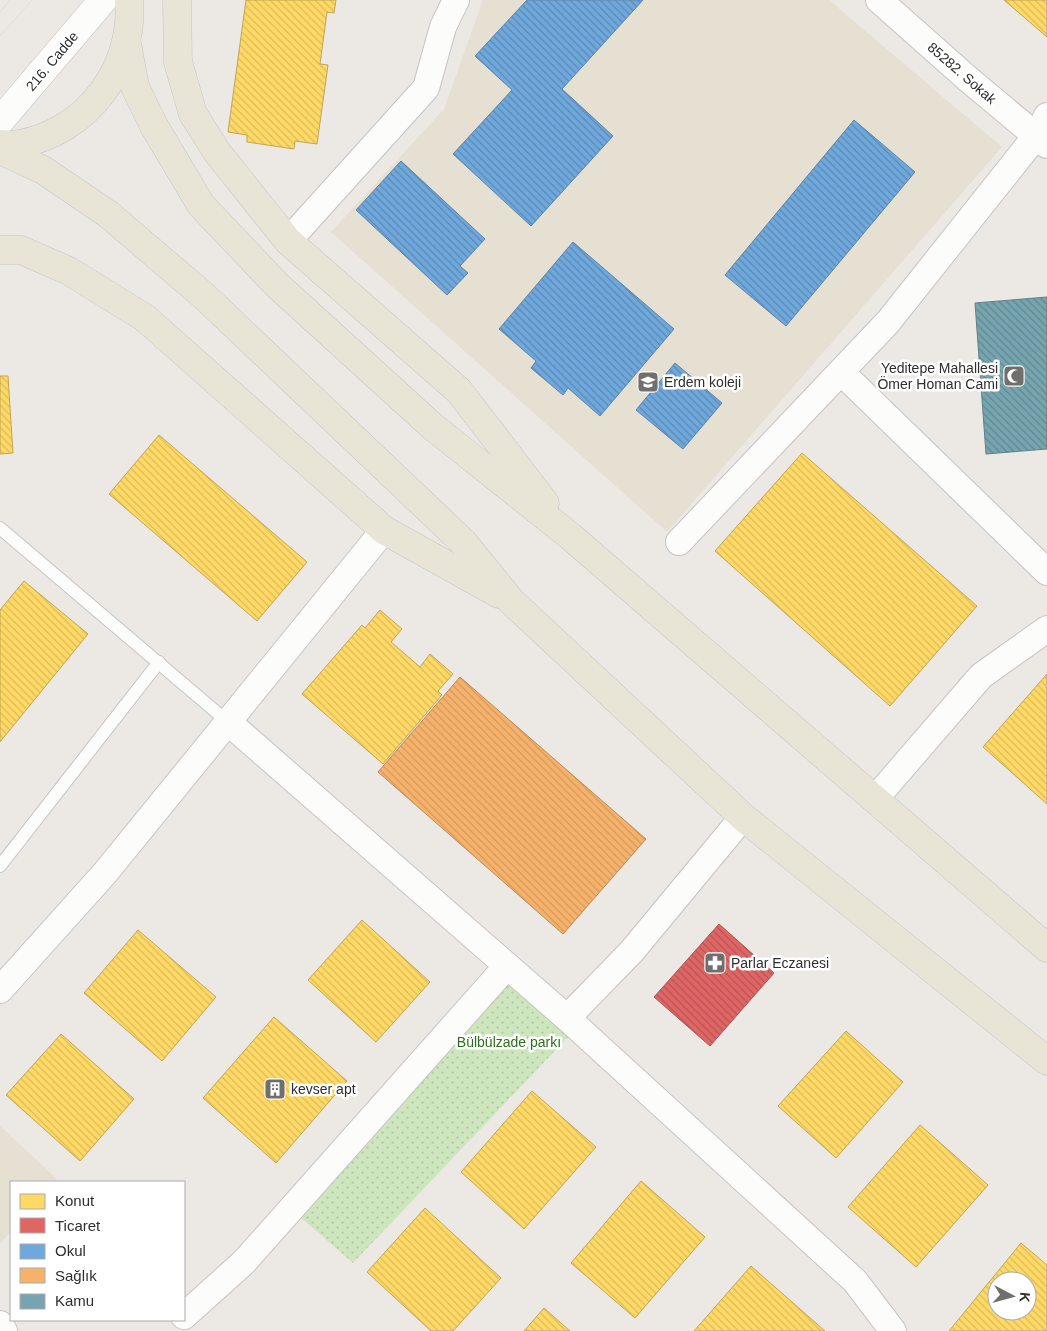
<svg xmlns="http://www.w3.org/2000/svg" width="1047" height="1331" viewBox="0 0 1047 1331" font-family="Helvetica,sans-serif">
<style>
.education{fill:#e6e0d3}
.grass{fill:url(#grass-dots)}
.homes{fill:url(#homes-back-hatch);stroke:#c0a655;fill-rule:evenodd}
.shops{fill:url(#shops-back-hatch);stroke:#ab5555}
.schools{fill:url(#schools-back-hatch);stroke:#5c83a8}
.health{fill:url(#health-back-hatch);stroke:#ba8a59}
.public{fill:url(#public-back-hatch);stroke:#608188}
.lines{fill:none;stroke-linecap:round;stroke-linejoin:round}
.service-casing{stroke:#c5c4c5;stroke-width:14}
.minor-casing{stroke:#c5c4c5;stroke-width:28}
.secondary-casing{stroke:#c5c4c5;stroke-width:29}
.primary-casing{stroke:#c6c5c4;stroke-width:29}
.service{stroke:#fcfcfb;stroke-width:12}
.minor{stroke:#fcfcfb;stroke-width:26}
.secondary{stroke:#fcfcfb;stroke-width:28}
.primary{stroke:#e8e4d6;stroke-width:28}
.tram{stroke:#dfdfe1;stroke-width:1}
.labels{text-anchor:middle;stroke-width:5;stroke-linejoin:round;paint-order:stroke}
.street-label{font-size:14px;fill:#2e2e2e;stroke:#fff}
.poi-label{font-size:14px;fill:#2e2e2e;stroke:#fff;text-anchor:start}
.park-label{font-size:14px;fill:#2c6e1b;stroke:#fff}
</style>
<defs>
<pattern id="grass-dots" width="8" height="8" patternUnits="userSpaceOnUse" patternTransform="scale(1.25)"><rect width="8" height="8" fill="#cee6be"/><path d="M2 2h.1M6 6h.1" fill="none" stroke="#b1c6a4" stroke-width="1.8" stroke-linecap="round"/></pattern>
<pattern id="homes-back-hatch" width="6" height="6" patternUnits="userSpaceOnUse" patternTransform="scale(1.25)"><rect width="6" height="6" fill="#ffd966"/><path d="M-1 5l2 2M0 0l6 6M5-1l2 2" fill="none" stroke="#dbbb59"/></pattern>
<pattern id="shops-back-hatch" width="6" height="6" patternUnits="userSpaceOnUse" patternTransform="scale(1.25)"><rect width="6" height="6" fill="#e06666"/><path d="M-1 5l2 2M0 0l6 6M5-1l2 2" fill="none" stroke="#b65454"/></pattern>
<pattern id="schools-back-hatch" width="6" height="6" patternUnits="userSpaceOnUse" patternTransform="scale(1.25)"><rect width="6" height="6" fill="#6fa8dc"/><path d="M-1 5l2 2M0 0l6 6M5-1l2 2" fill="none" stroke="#5c89b3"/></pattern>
<pattern id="health-back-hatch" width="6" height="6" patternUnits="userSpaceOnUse" patternTransform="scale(1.25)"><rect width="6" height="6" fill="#f6b26b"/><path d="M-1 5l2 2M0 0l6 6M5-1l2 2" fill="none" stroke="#d3995d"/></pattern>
<pattern id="public-back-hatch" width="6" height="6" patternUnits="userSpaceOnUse" patternTransform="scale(1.25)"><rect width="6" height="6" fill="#76a5af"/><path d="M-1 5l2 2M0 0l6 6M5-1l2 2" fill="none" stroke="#61878f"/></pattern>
</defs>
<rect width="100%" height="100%" fill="#ece8e4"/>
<!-- education -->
<g class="education">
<path d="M483 0H829L1002 147 667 532 331 232 444 109Z"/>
<path d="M0 1126 57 1179 54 1182H11V1231L0 1244Z"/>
</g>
<!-- grass -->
<path class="grass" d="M508 984 568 1037 353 1263 298 1215Z"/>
<!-- homes -->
<g class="homes">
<path d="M246 0H336L334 13 327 12 320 64 328 65 317 144 295 141 294 149 247 142V135L228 132Z"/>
<path d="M1004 0H1047V37Z"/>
<path d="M0 376H8L13 453 0 454Z"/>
<path d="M159 435 307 562 257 621 109 494Z"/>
<path d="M802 453 977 606 890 706 715 551Z"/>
<path d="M24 581 88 634 0 742V610Z"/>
<path d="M380 610 402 629 391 642 420 667 430 654 453 674 438 691 442 695 383 764 302 694 362 625 365 628Z"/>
<path d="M1047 674V804L983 747Z"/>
<path d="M362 920 430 982 376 1042 308 980Z"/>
<path d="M138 930 216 997 162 1061 84 993Z"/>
<path d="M274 1017 347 1081 276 1163 203 1098Z"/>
<path d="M846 1031 903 1082 836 1158 778 1106Z"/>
<path d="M61 1034 134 1099 80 1161 6 1095Z"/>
<path d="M532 1091 596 1147 524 1229 461 1172Z"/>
<path d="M920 1125 988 1185 916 1267 848 1207Z"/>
<path d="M641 1181 705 1237 635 1318 571 1263Z"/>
<path d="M425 1208 501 1278 453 1331H431L367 1272Z"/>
<path d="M1021 1243 1047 1265V1331H949ZM997 1281H1027V1311H997Z"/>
<path d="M751 1266 825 1331H694Z"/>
<path d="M544 1308 570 1331H524Z"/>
</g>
<!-- shops -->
<path class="shops" d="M719 924 774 973 710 1046 654 997Z"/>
<!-- schools -->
<g class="schools">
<path d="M527 0H643L562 89 613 136 531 226 453 154 512 90 475 56Z"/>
<path d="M854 120 915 172 786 326 725 275Z"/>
<path d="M401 161 485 239 460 266 468 273 447 295 356 210Z"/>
<path d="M573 242 674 329 600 416 568 388 563 395 531 368 536 361 499 329Z"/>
<path d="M675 363 722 403 683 449 636 410Z"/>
</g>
<!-- health -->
<path class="health" d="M460 677 646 839 563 934 378 772Z"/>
<!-- public -->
<path class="public" d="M1047 297V449L986 454 975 303Z"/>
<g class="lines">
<!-- service casing -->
<g class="service-casing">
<g id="service">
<path d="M0 528 228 722"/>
<path d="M0 866 159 662"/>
</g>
</g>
<!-- minor casing -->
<g class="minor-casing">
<g id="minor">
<path d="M879 0 968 79 1047 145"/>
<path d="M288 241 426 88 443 27 456 0"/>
<path d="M841 372 1047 572"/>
<path d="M679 542 888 322 1036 136 1047 116"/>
<path d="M228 722 567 1018 855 1281 893 1331"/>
<path d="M875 799 981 676 1047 629"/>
<path d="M0 990 105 873 384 530"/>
<path d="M567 1018 632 951 743 817"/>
<path d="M184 1316 244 1262 507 966"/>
<path d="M0 1324 4 1331"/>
</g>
</g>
<!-- secondary casing -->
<g class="secondary-casing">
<path id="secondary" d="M0 121 103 0"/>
</g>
<!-- primary casing -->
<g class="primary-casing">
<g id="primary">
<path d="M177 0 178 62 193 114 217 152 288 241 459 391 545 503"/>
<path d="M127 44 135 87 154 126 201 205 277 285 432 426 570 536 1047 948"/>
<path d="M0 144C6 144 13 145 19 144 87 132 135 68 129 0"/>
<path d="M0 150 43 170 108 214 204 296 463 542 511 601 743 817 1047 1061"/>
<path d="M0 250H21L69 271 145 318 384 530 499 594"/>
</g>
</g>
<!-- service -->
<use href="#service" class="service"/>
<!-- minor -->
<use href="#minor" class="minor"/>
<!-- secondary -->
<use href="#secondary" class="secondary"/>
<!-- primary -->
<use href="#primary" class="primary"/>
<!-- tram -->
<g class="tram">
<path d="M0 12 10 0"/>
<path d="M0 36 32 0"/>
</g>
</g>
<!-- icons -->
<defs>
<g id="mosque-square" transform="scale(1.125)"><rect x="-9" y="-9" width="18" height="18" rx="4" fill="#706f6e" stroke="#fff"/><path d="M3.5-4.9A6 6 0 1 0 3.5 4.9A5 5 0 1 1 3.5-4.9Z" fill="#fff"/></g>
<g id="school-square" transform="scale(1.125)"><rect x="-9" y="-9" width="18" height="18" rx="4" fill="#706f6e" stroke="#fff"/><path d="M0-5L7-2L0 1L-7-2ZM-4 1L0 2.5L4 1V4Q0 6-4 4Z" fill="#fff"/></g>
<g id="pharmacy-square" transform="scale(1.125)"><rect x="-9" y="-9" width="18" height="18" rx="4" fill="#706f6e" stroke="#fff"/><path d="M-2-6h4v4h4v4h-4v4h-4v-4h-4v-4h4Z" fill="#fff"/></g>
<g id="building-square" transform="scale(1.125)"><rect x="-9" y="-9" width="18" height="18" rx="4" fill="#706f6e" stroke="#fff"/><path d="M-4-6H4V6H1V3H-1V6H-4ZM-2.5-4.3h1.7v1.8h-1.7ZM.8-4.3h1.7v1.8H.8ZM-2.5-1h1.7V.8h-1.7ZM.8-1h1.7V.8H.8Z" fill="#fff"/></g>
</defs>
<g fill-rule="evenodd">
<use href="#mosque-square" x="1014" y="376"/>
<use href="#school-square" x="648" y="382"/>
<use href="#pharmacy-square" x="715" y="963"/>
<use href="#building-square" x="275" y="1089"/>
</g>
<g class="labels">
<!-- street labels -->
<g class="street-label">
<text transform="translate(52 61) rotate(-50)" y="5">216. Cadde</text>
<text transform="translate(962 73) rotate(41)" y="5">85282. Sokak</text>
</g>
<!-- poi labels -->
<g class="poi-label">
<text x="998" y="373" text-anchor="end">Yeditepe Mahallesi<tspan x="998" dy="16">Ömer Homan Cami</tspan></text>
<text x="664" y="387">Erdem koleji</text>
<text x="731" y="968">Parlar Eczanesi</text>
<text x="291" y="1094">kevser apt</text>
</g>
<!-- park labels -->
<g class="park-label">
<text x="509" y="1047">Bülbülzade parkı</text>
</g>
</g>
<!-- legend -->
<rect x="10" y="1181" width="175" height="140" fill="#ffffff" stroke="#ababab"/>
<rect x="20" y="1194" width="25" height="15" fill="#ffd966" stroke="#ababab"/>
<text x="55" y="1206" font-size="15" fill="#2e2e2e">Konut</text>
<rect x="20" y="1218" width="25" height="15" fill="#e06666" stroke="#ababab"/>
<text x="55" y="1231" font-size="15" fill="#2e2e2e">Ticaret</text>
<rect x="20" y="1244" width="25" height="15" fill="#6fa8dc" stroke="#ababab"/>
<text x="55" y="1256" font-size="15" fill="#2e2e2e">Okul</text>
<rect x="20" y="1268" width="25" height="15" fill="#f6b26b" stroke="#ababab"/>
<text x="55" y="1281" font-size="15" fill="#2e2e2e">Sağlık</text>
<rect x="20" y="1294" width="25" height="15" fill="#76a5af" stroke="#ababab"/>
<text x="55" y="1306" font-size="15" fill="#2e2e2e">Kamu</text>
<!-- north arrow -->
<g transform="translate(1012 1296) rotate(96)"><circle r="24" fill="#ffffff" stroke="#ababab"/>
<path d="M0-4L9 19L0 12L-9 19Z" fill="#706f6e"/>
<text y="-8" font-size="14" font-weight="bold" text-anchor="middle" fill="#2e2e2e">K</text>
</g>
</svg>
